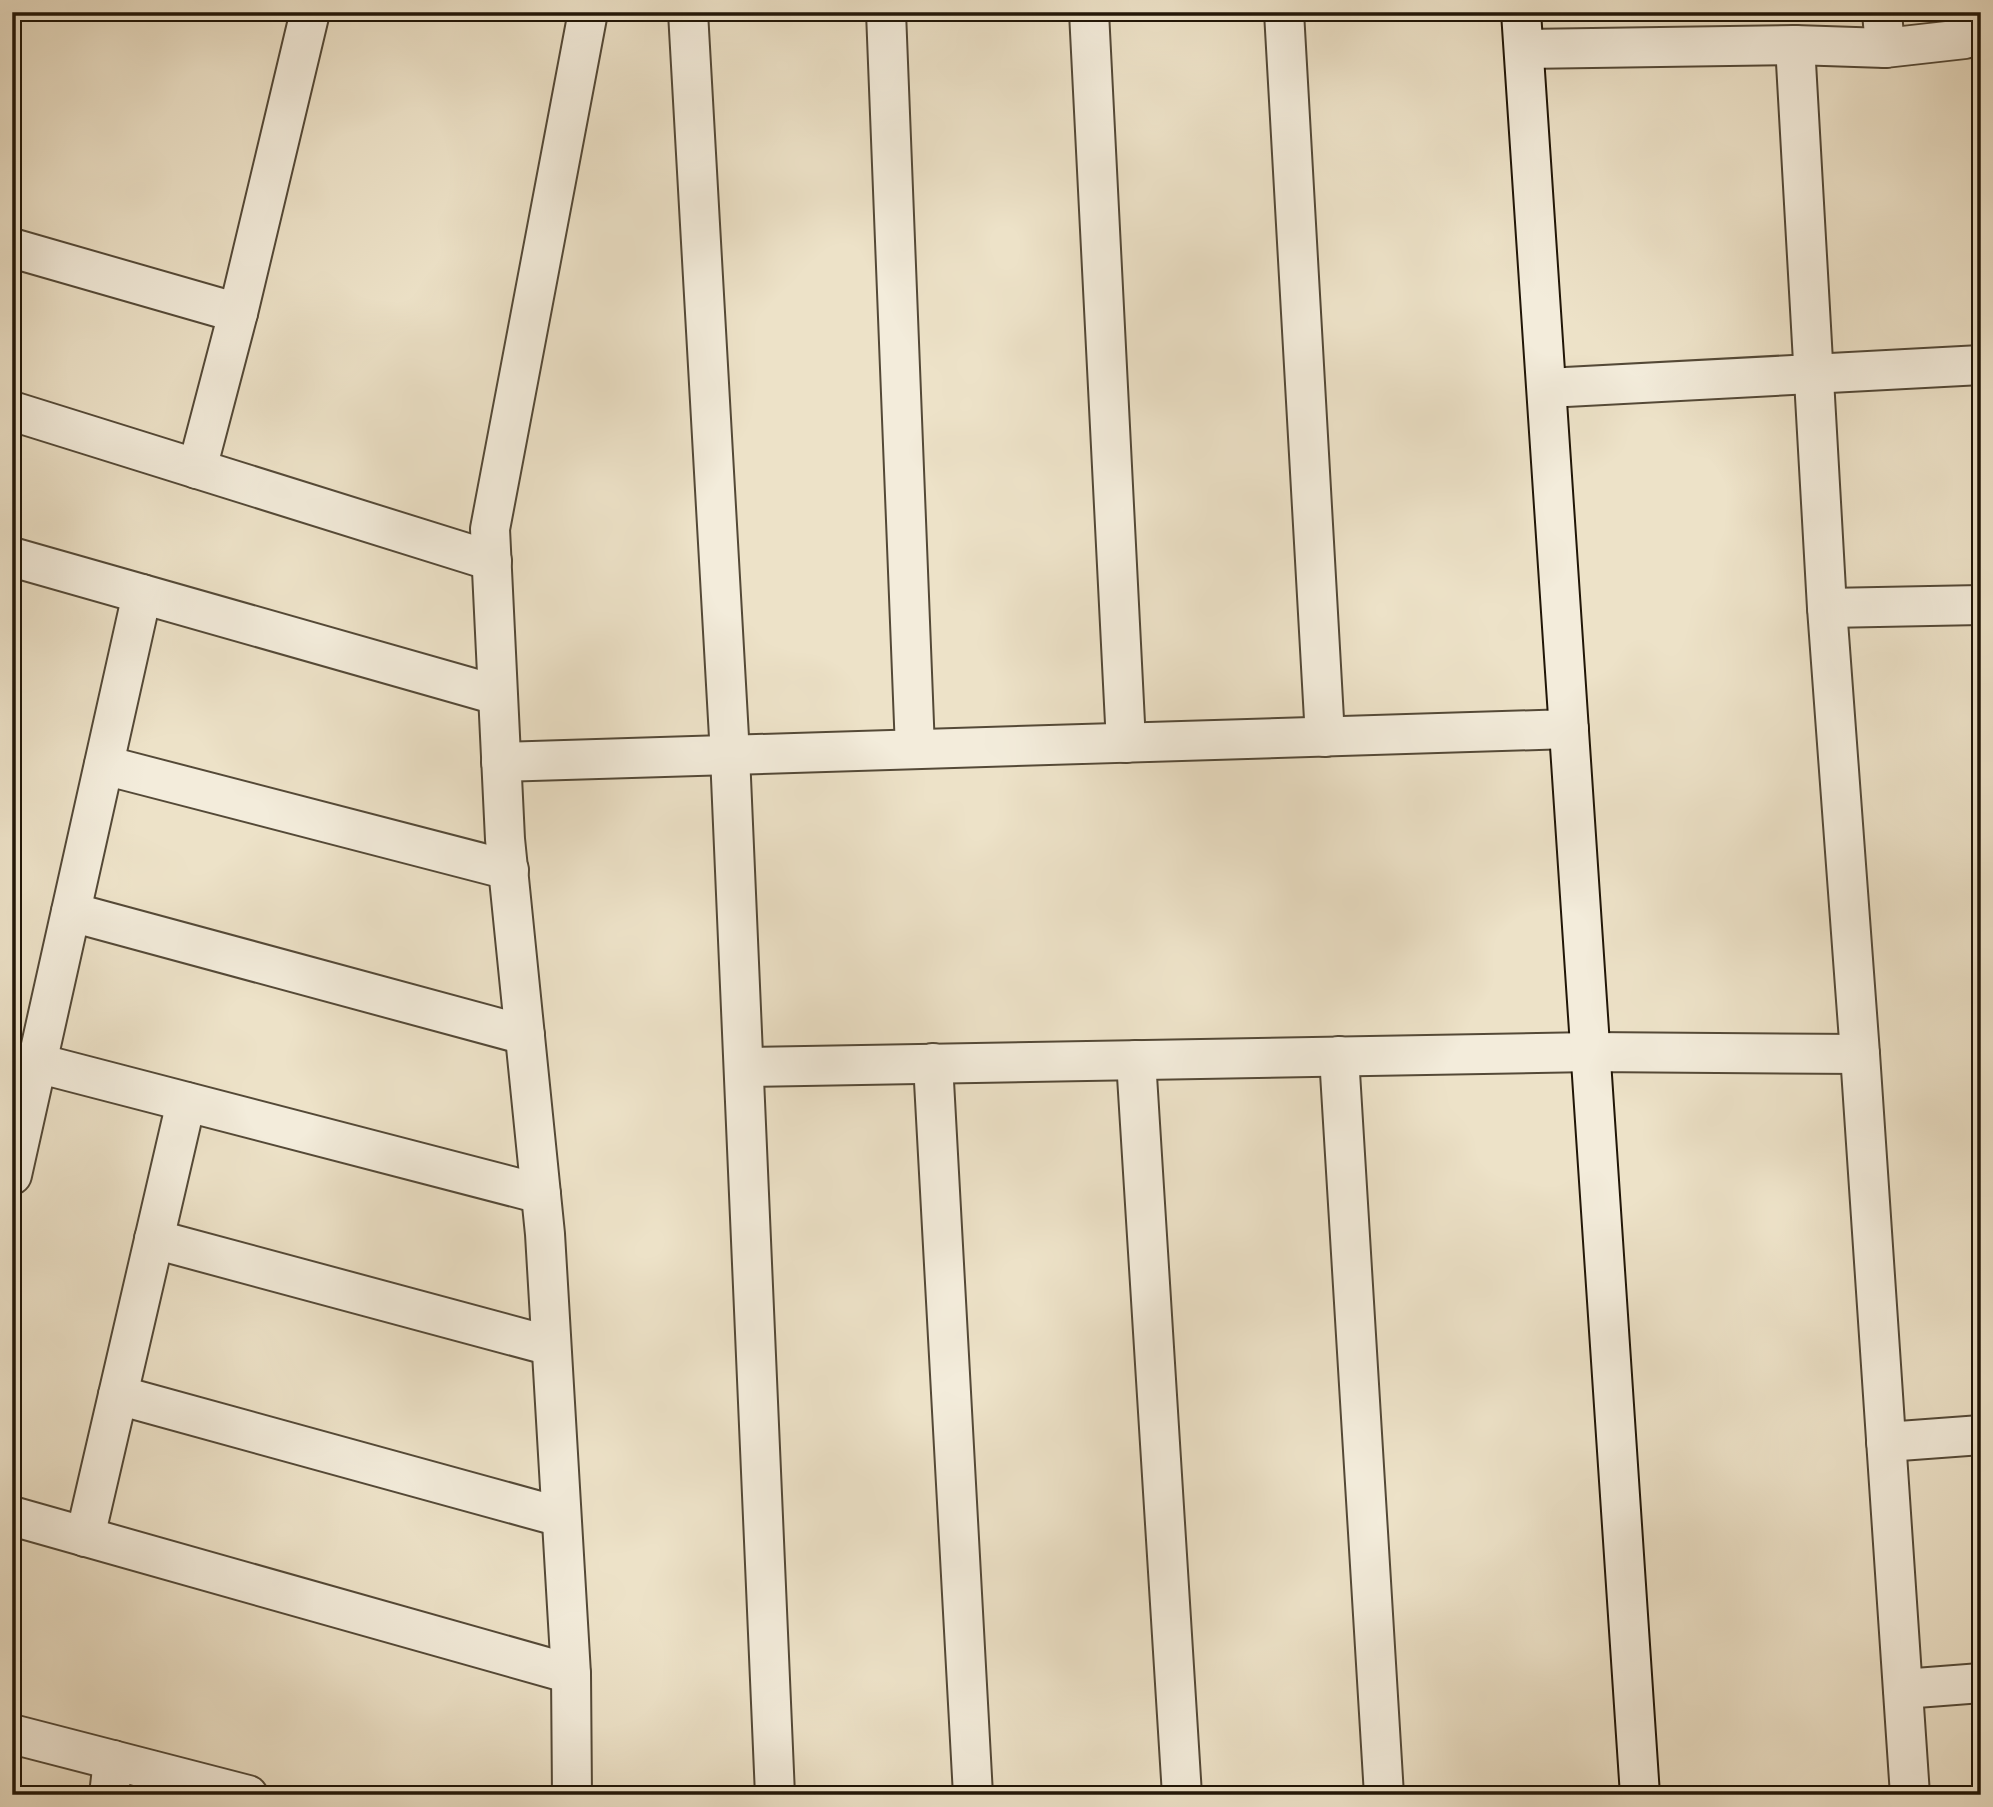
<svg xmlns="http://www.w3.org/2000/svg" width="1993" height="1807" viewBox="0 0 1993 1807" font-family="'IM FELL Great Primer',serif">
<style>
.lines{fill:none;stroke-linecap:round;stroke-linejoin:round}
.street-casing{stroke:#544937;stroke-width:42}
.secondary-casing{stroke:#211607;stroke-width:42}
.street{stroke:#f3ecdb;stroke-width:38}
.secondary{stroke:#f3ecdb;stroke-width:38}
</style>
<rect width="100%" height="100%" fill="#ede2c8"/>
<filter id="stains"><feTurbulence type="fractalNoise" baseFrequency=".00286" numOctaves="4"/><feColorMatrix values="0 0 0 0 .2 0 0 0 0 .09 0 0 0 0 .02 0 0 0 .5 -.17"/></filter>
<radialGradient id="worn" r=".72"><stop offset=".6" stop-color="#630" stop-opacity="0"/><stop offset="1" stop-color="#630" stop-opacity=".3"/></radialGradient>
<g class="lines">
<!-- street casing -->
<g class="street-casing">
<g id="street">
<path d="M688 12 730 755 775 1795"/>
<path d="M886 12 915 749"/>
<path d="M1089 12 1126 743"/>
<path d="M1284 12 1325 737"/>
<path d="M1882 12 1885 48"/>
<path d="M1795 45 1827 608 1860 1054 1910 1795"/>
<path d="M1524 49 1795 45 1885 48 1965 39 1981 29"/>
<path d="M12 248 238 313"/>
<path d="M1547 388 1981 365"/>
<path d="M12 411 492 561"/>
<path d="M197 469 238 313 310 12"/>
<path d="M12 557 497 695"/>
<path d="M1827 608 1981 605"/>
<path d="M501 762 1569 729"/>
<path d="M104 765 509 870"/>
<path d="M71 912 525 1035"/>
<path d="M1339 1056 1384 1795"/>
<path d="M1136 1060 1182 1795"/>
<path d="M37 1063 541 1194"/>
<path d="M933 1063 973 1795"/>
<path d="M744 1067 1591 1052 1860 1054"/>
<path d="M12 1175 142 594"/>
<path d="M154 1239 551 1346"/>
<path d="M118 1395 561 1517"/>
<path d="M1886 1442 1981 1435"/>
<path d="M12 1516 571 1674"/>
<path d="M85 1537 186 1102"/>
<path d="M1903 1689 1981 1683"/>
<path d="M12 1734 248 1795"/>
<path d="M109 1795 113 1760"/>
<path d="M572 1795 571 1674 545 1234 505 839 490 529 588 12"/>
</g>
</g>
<!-- secondary casing -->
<g class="secondary-casing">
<path id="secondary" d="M1521 12 1640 1795"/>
</g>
<!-- street -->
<use href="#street" class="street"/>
<!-- secondary -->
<use href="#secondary" class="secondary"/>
</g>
<!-- margin -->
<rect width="1993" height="1807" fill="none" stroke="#ede2c8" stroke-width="42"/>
<rect x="14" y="14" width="1965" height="1779" fill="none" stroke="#211607" stroke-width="3.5"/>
<rect x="21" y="21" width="1951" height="1765" fill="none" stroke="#211607" stroke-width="2"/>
<rect width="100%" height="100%" filter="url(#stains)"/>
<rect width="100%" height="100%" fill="url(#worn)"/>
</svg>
